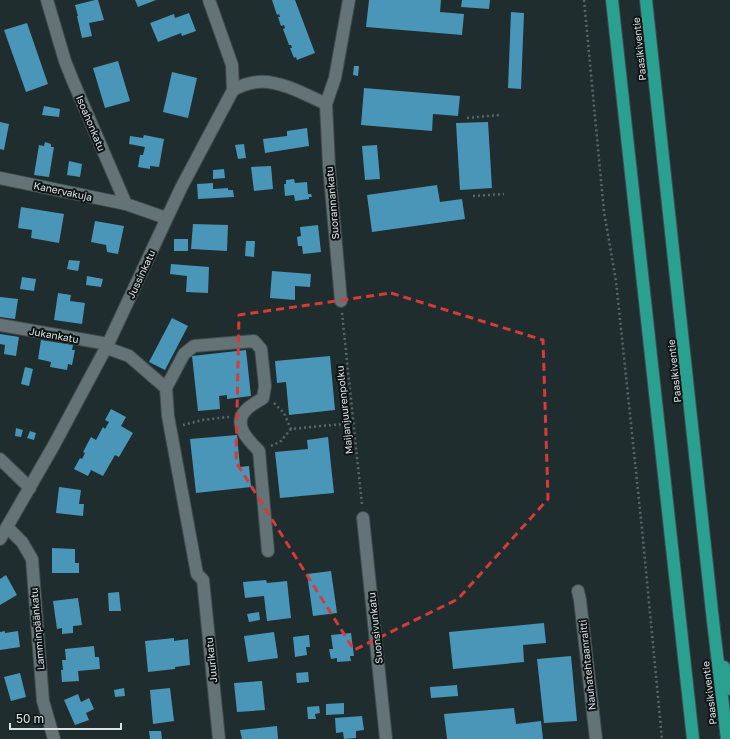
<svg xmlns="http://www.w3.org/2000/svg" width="730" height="739" viewBox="0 0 730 739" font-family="'Golos Text',sans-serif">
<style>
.building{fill:#4996b8}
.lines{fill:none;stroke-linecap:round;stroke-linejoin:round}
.minor-casing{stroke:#404b4c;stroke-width:14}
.highway-casing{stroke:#404b4c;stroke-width:14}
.path{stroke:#5c6769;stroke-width:2.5;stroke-dasharray:2 3;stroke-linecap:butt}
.minor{stroke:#647375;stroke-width:12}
.highway{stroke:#2aa190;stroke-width:12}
.marked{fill:none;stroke:#d63b3b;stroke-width:3;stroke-dasharray:8 5;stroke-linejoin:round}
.labels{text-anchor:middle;stroke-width:4;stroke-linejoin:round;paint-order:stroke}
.street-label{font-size:10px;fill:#dbe3e4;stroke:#0e1415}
</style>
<rect width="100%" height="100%" fill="#202d2f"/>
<!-- building -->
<g class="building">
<path d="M95 0H98L104 20 89 23 92 36 82 38 77 16H78L75 5Z"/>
<path d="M135 0H156L138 7Z"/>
<path d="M272 0H295L315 53 297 60 296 57 294 58 290 48H292L291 45H289L283 29 285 28 284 25 281 26 278 17H280L279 14 277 15Z"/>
<path d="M369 0H441L440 12 464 14 462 35 366 27Z"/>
<path d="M462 0H490L489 9 461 7Z"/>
<path d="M511 12 524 13 521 89 508 88Z"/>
<path d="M189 13 196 31 182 36 181 33 158 42 150 23 174 14 175 18Z"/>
<path d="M27 23 48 84 26 92 4 30Z"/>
<path d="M118 61 130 101 105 108 93 68Z"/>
<path d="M354 66H359L358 76 353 75Z"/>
<path d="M172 72 197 78 188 118 163 112Z"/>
<path d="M364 88 460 96 458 116 433 114 432 131 361 125Z"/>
<path d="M44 106 60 109 59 117 42 115Z"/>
<path d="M0 122 9 124 4 150 0 149Z"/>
<path d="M488 122 492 188 460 190 456 123Z"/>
<path d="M307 128 309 146 265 153 263 139 287 136V131Z"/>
<path d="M144 135 164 139 159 167 150 166V169L138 167 140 155H143L145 147 129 144 130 136 143 138Z"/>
<path d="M45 142 51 144V147H54L49 177 34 175 39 145 44 146Z"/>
<path d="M244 144 246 158 238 159 235 145Z"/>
<path d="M377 145 380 179 365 180 362 146Z"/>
<path d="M69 161 82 164 80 177 67 175Z"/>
<path d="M271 166 273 189 254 191 251 167Z"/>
<path d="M224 169 225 178 213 179V170Z"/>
<path d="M294 179 295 183 307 182 308 194H311L312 197H309V199L295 201 294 195 285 196 284 184H286V180Z"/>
<path d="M213 183V189L228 188V190H233L234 197 198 199 197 184Z"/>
<path d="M437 185 440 202 462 199 465 219 372 232 367 195Z"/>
<path d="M21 207 64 214 59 243 31 238 32 230 18 228Z"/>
<path d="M95 221 124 226 118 254 107 252 106 245 91 242Z"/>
<path d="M193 224 228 225 227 251 191 249Z"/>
<path d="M318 225 321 252 303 254 302 246H298L297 237 301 236 300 227Z"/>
<rect x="174" y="239" width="14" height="12"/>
<path d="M246 241H255L254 257 245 256Z"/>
<path d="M69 260 80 261 78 271 67 269Z"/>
<path d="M171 264 209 267 208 293 186 292 187 276 170 274Z"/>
<path d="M272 271 311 274 310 287 295 286V300L270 298Z"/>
<path d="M87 276 103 279 101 287 86 285Z"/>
<path d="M22 277 36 279 34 291 20 289Z"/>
<path d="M58 293 71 295 70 301 85 303 82 324 54 320Z"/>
<path d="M0 297 18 299 15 319 0 317Z"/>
<path d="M172 318 188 326 165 370 149 362Z"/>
<path d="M0 334 19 337 16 356 4 354 5 345 0 344Z"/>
<path d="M41 340 73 345 72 350H75L72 365 68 364 67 370 50 367 51 362 38 359Z"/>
<path d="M246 350 251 396 227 399V395L219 396 220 409 198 411 192 356Z"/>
<path d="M330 356 335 410 289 415 286 382 277 383 275 361Z"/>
<path d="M25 367 33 369 29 386 21 384Z"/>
<path d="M111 409 126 417 121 426 133 433 119 457 115 455 103 476 91 470 88 476 74 469 80 458 82 459 85 453 83 452 91 437 96 440 103 427 105 429 109 422 105 420Z"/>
<path d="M16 428 23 430 21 437 15 436Z"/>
<path d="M30 431 36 433 34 440 27 438Z"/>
<path d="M237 435 240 467 249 466 251 487 196 493 190 439Z"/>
<path d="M328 437 334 493 280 498 275 452 308 449 307 440Z"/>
<path d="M59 487 81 490 79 504H84L83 516 56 513Z"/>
<path d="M52 548 75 549V563H79V573H52Z"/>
<path d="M331 571 337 613 313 616 307 574Z"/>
<path d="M6 575 17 595 0 605V579Z"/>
<path d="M266 580 267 583 287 581 291 618 267 621 264 596 245 598 243 582Z"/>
<path d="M119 592 121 611H109L108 593Z"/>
<path d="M78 598 82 625 73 626V633L62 634V628L57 629 53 601Z"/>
<path d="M259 612 260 620 249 622 247 614Z"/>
<path d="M544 623 546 643 523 645 524 662 453 669 449 632Z"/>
<path d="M5 631V633L18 631 20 647 0 650V632Z"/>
<path d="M274 632 278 658 248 662 244 636Z"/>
<path d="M351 633 354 656H350L351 661 337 662V658L331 659 329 649H333L331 635Z"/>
<path d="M309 635 310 647H306L307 655 295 657 293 637Z"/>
<path d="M174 638V641L188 639 190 665 175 667V669L148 672 145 641Z"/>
<path d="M94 646 95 657H99L100 669 78 671 79 681 62 682 61 670H63L62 660H66L65 649Z"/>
<path d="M571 656 577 721 544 723 537 659Z"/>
<path d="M308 672 309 682 297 683 296 673Z"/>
<path d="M20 673 26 697 11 701 4 677Z"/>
<path d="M262 681 265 710 237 712 234 683Z"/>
<path d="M457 685 458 696 431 698 430 687Z"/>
<path d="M124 688 125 696 115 697 114 690Z"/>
<path d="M170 688 174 721 153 724 150 690Z"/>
<path d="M78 694 81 702 89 698 94 709 86 713 89 720 75 725 64 700Z"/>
<path d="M344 703V714L326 715V704Z"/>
<path d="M319 706 320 713 315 714 316 719H308L307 707Z"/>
<path d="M514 708 516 724 541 721 543 739H447L444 714Z"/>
<path d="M362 716 364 730 356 731V738L344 739 343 732 336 733 335 718Z"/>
<path d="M277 726 278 739H242L240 730Z"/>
<path d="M149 731H161L162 739H150Z"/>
</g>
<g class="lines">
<!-- minor casing -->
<g class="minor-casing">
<g id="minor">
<path d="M47 0 65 61 73 81 126 204 166 218"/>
<path d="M233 90C240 86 248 83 257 82 278 79 307 95 326 104L329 166 341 301"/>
<path d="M326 104 335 78 349 0"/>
<path d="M0 178 126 204"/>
<path d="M0 325 108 344"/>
<path d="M107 348 129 356 166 388 168 416 197 574 203 580 219 739"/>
<path d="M166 388 184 354 194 346 254 341 261 349 265 386 263 398C257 402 251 405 246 410 232 424 248 440 259 451L268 551"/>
<path d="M0 459 30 488"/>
<path d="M363 518 386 739"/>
<path d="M7 527 22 542 32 559 43 701 54 739"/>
<path d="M0 539 54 445 108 344 181 188 233 90 232 65 209 0"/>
<path d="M578 591 580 600 596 739"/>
</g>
</g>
<!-- highway casing -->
<g class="highway-casing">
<g id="highway">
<path d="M612 0 693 739"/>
<path d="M646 0 713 621 727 739"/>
<path d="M724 667 730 689"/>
</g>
</g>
<!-- path -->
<g class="path">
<path d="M584 0 604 212 616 281 642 529 662 739"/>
<path d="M467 118 499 115"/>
<path d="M473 196 504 194"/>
<path d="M342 313 362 505"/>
<path d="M274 403 284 413 291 429"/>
<path d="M183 425 202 420 229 417"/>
<path d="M271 446 280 442 291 429 353 423"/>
</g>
<!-- minor -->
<use href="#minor" class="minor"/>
<!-- highway -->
<use href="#highway" class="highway"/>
</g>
<!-- marked area -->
<path class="marked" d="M391 293 543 340 548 499 458 599 354 650 236 462 239 315Z"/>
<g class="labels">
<!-- street labels -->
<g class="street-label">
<text transform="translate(639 49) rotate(-96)" y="4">Paasikiventie</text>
<text transform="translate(91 123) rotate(67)" y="4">Isoahonkatu</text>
<text transform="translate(63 191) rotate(12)" y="4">Kanervakuja</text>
<text transform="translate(332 203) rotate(-95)" y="4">Suorannankatu</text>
<text transform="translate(141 274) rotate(-65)" y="4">Jussinkatu</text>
<text transform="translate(54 335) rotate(10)" y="4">Jukankatu</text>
<text transform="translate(674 371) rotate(-96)" y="4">Paasikiventie</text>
<text transform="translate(344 410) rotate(-96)" y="4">Maijanjuurenpolku</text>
<text transform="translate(375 628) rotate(-96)" y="4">Suonsivunkatu</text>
<text transform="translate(37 629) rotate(-95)" y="4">Lamminpäänkatu</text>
<text transform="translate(211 660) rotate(-96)" y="4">Juurikatu</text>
<text transform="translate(587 665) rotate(-96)" y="4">Nauhatehtaanraitti</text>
<text transform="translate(709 693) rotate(-97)" y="4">Paasikiventie</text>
</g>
</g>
<!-- scale -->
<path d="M10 723v6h111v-6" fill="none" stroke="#dbe3e4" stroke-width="2"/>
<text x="16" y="723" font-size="12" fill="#dbe3e4" stroke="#0e1415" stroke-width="3" paint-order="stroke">50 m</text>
</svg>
